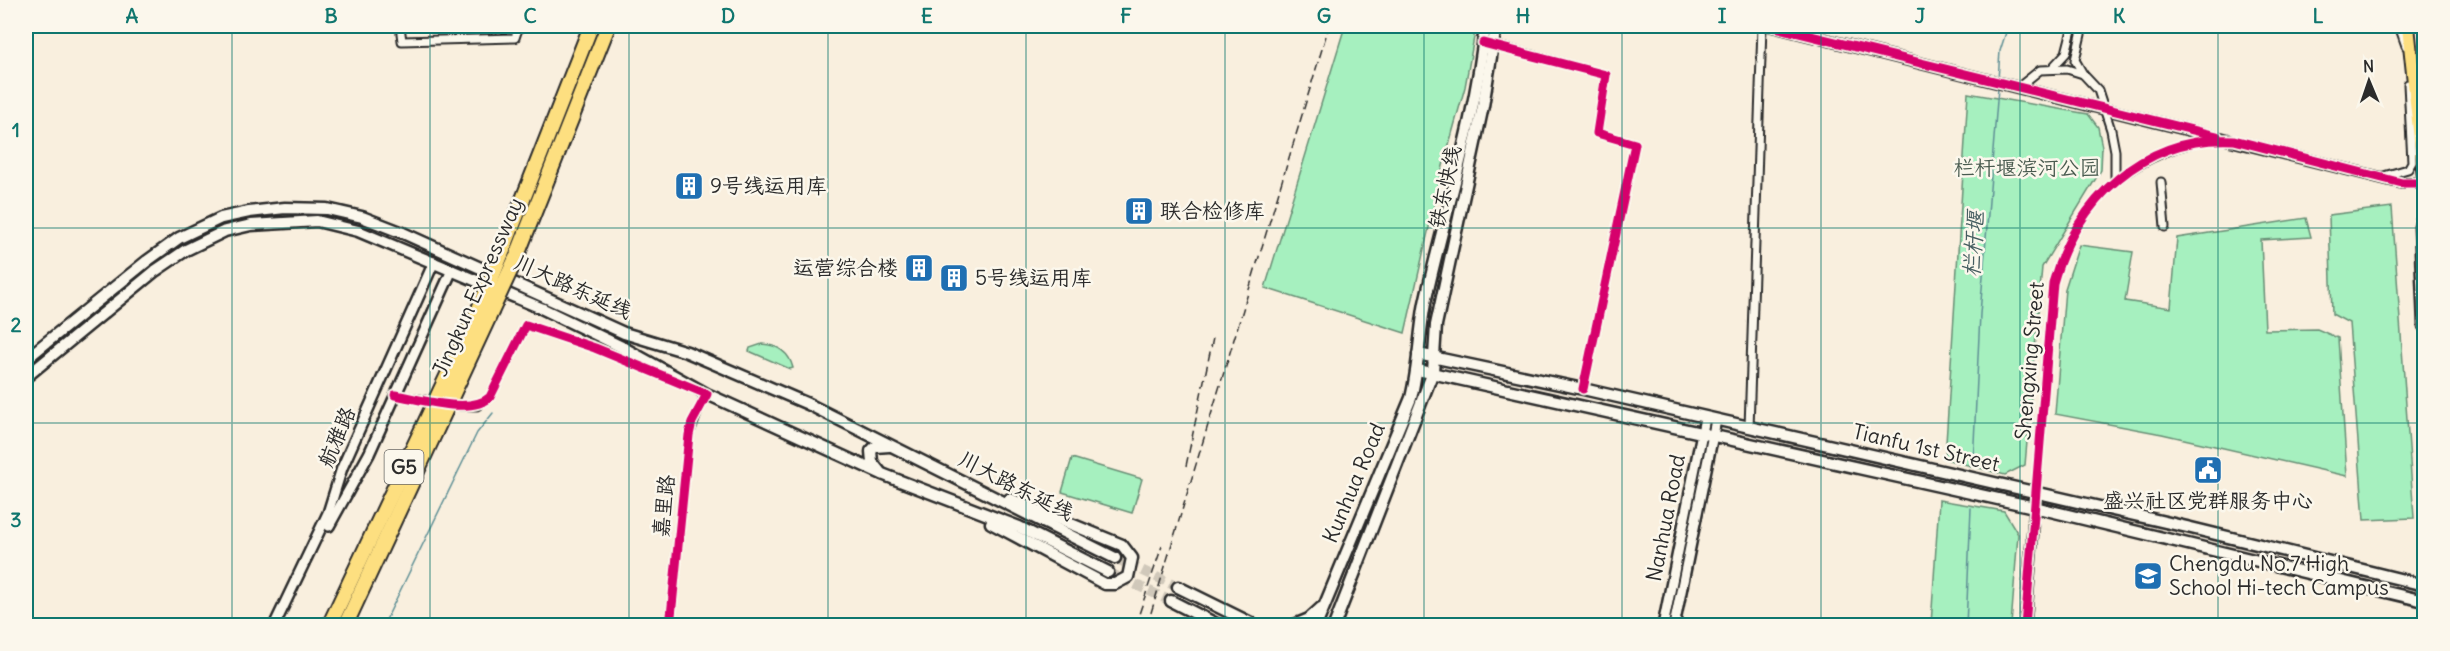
<svg xmlns="http://www.w3.org/2000/svg" width="2450" height="651" viewBox="0 0 2450 651" font-family="Delius,'LXGW WenKai TC',sans-serif">
<style>
.green{fill:#a6f0bf;stroke:#688e75;stroke-width:1.5}
.lines{fill:none;stroke-linecap:round;stroke-linejoin:round}
.stream{stroke:#5f8f95;stroke-width:1.5}
.secondary-tunnel{stroke:#d0c8ba;stroke-width:10;stroke-dasharray:10 5;stroke-linecap:butt}
.minor-casing{stroke:#2b2b2b;stroke-width:11}
.tertiary-casing{stroke:#2b2b2b;stroke-width:14}
.secondary-casing{stroke:#2b2b2b;stroke-width:15}
.trunk-casing{stroke:#2b2b2b;stroke-width:16}
.motorway-casing{stroke:#2b2b2b;stroke-width:18}
.minor{stroke:#fbf7ec;stroke-width:7}
.tertiary{stroke:#fbf7ec;stroke-width:9}
.secondary{stroke:#fbf7ec;stroke-width:10}
.trunk{stroke:#fddf80;stroke-width:12}
.motorway{stroke:#fddf80;stroke-width:14}
.rail{stroke:#2b2b2b;stroke-width:1.5;stroke-dasharray:9 4.5;stroke-linecap:butt}
.motorway-bridge-casing{stroke:#2b2b2b;stroke-width:18;stroke-linecap:butt}
.motorway-bridge{stroke:#fddf80;stroke-width:14}
.cycleway-casing{stroke:#fbf7ec;stroke-width:13}
.cycleway{stroke:#d6006c;stroke-width:9}
.grid{fill:none;stroke:#0f766e;stroke-width:1.5;stroke-opacity:0.55}
.labels{text-anchor:middle;stroke-width:5;stroke-linejoin:round;paint-order:stroke}
.shield{fill:#fbf7ec;stroke:#696865;stroke-width:1.5}
.shield-label{font-size:20px;font-weight:bold;fill:#2b2b2b}
.park-label{font-size:21px;fill:#4a5c50;stroke:#fbf7ec}
.poi-label{font-size:21px;fill:#2b2b2b;stroke:#fbf7ec;text-anchor:start}
.street-label{font-size:21px;fill:#2b2b2b;stroke:#fbf7ec}
.water-label{font-size:22px;font-style:italic;fill:#455d60;stroke:#fbf7ec}
.neatline{fill:none;stroke:#0f766e;stroke-width:2}
.grid-label{font-size:20px;text-anchor:middle;font-weight:bold;fill:#0f766e}
</style>
<rect width="100%" height="100%" fill="#f9efde"/>
<filter id="ink" filterUnits="userSpaceOnUse"><feTurbulence type="fractalNoise" baseFrequency=".0167" numOctaves="2"/><feDisplacementMap in="SourceGraphic" scale="12" xChannelSelector="R" yChannelSelector="G"/><feConvolveMatrix kernelMatrix="1 2 1 2 8 2 1 2 1" color-interpolation-filters="sRGB"/></filter>
<g filter="url(#ink)">
<!-- green -->
<g class="green">
<path d="M1345 26H1476L1465 87 1443 166 1405 333 1265 288Z"/>
<path d="M1968 93 2088 114 2098 127 2102 147 2101 170 2042 267 2025 465 2005 475 1945 459Z"/>
<path d="M2392 207 2414 518 2364 520 2349 323 2332 314 2329 215Z"/>
<path d="M2306 218 2311 237 2261 240 2265 330 2317 329 2338 338 2347 476 2162 434 2055 414 2065 289 2079 245 2133 252 2125 301 2171 308 2177 238Z"/>
<path d="M762 344C777 345 789 352 793 368L790 369 749 351 750 348Z"/>
<path d="M1072 458 1142 479 1132 513 1062 492Z"/>
<path d="M1939 500 2004 511 2018 534 2011 625H1931Z"/>
</g>
<g class="lines">
<!-- stream -->
<g class="stream">
<path d="M1998 80 2000 51 2008 26"/>
<path d="M1973 465 1980 314 1998 88"/>
<path d="M383 626 477 433 493 413"/>
<path d="M1966 626 1971 508"/>
</g>
<!-- secondary-tunnel -->
<g class="secondary-tunnel">
<path d="M1115 558 1178 587"/>
<path d="M1108 572 1171 601"/>
</g>
<!-- minor casing -->
<g class="minor-casing">
<g id="minor">
<path d="M400 26 402 41 515 38 519 26"/>
<path d="M2399 26 2406 46"/>
<path d="M1491 44 1606 75 1597 133 1635 144 1583 389"/>
<path d="M2053 67 2066 53 2073 26"/>
<path d="M2083 74 2075 60 2083 26"/>
<path d="M2020 86 2040 70 2067 69 2083 74 2098 90 2111 130 2115 151V181"/>
<path d="M2380 177 2408 169 2412 162 2408 84"/>
<path d="M2161 182 2165 227"/>
<path d="M395 395 425 400"/>
<path d="M460 406H477L490 397 526 325 595 348 673 380"/>
<path d="M1749 428 1762 26"/>
<path d="M2036 493 2053 283C2070 222 2104 178 2163 153 2180 146 2198 140 2217 139"/>
<path d="M670 626 689 435 705 394"/>
</g>
</g>
<!-- tertiary casing -->
<g class="tertiary-casing">
<g id="tertiary">
<path d="M1771 26 2402 183H2424"/>
<path d="M329 526 369 454 452 270"/>
<path d="M274 626 328 513 342 468 434 262"/>
<path d="M1663 626 1705 418"/>
<path d="M1674 626 1716 420"/>
<path d="M2025 626 2036 493"/>
</g>
</g>
<!-- secondary casing -->
<g class="secondary-casing">
<g id="secondary">
<path d="M2424 212 2420 227 2424 326"/>
<path d="M1418 354 1583 389 2187 527 2424 585"/>
<path d="M26 359 147 261 179 238 221 218 249 212 285 208 327 209 362 217 403 233 624 333 687 352 808 404 1115 558"/>
<path d="M1418 370 2034 507 2424 601"/>
<path d="M26 377 155 271 186 250 225 231 251 225 317 221 358 231 541 308 624 348 707 394 882 474 1019 527 1108 572"/>
<path d="M880 472 872 462 871 451 875 447 889 446"/>
<path d="M991 523 1105 584H1115L1128 577 1132 558 1122 545 1010 499"/>
<path d="M1178 587 1257 626"/>
<path d="M1171 601 1220 626"/>
<path d="M1292 626 1309 619 1321 608"/>
<path d="M1316 626 1411 398C1419 366 1419 335 1425 303 1445 211 1476 120 1485 26"/>
<path d="M1334 626 1433 372 1436 325 1483 106 1496 26"/>
</g>
</g>
<!-- trunk casing -->
<g class="trunk-casing">
<path id="trunk" d="M2408 26 2424 177"/>
</g>
<!-- motorway casing -->
<g class="motorway-casing">
<g id="motorway">
<path d="M503 250 591 26"/>
<path d="M516 258 608 26"/>
<path d="M329 626 479 309"/>
<path d="M345 626 491 312"/>
</g>
</g>
<!-- minor -->
<use href="#minor" class="minor"/>
<!-- tertiary -->
<use href="#tertiary" class="tertiary"/>
<!-- secondary -->
<use href="#secondary" class="secondary"/>
<!-- trunk -->
<use href="#trunk" class="trunk"/>
<!-- motorway -->
<use href="#motorway" class="motorway"/>
<!-- rail -->
<g class="rail">
<path d="M1186 466 1213 338"/>
<path d="M1135 626 1162 546"/>
<path d="M1147 626 1329 26"/>
</g>
<!-- motorway-bridge casing -->
<g class="motorway-bridge-casing">
<g id="motorway-bridge">
<path d="M479 309 503 250"/>
<path d="M491 312 516 258"/>
</g>
</g>
<!-- motorway-bridge -->
<use href="#motorway-bridge" class="motorway-bridge"/>
<!-- cycleway casing -->
<g class="cycleway-casing">
<g id="cycleway">
<path d="M1771 26 2217 136"/>
<path d="M1483 43 1606 75 1597 133 1635 144 1583 389"/>
<path d="M395 395C420 399 471 415 490 397L526 325 595 348 707 394 692 422 689 435 670 626"/>
<path d="M2025 626 2053 283C2076 200 2144 135 2234 140L2402 183H2424"/>
</g>
</g>
<!-- cycleway -->
<use href="#cycleway" class="cycleway"/>
</g>
</g>
<!-- grid -->
<path class="grid" d="M232 26V626M430 26V626M629 26V626M828 26V626M1026 26V626M1225 26V626M1424 26V626M1622 26V626M1821 26V626M2020 26V626M2218 26V626M26 228H2424M26 423H2424"/>
<!-- icons -->
<defs>
<g id="building-square" transform="scale(1.5)"><rect x="-9" y="-9" width="18" height="18" rx="4" fill="#1f6fb2" stroke="#fbf7ec"/><path d="M-4-6H4V6H1V3H-1V6H-4ZM-2.5-4.3h1.7v1.8h-1.7ZM.8-4.3h1.7v1.8H.8ZM-2.5-1h1.7V.8h-1.7ZM.8-1h1.7V.8H.8Z" fill="#fff"/></g>
<g id="civic-square" transform="scale(1.5)"><rect x="-9" y="-9" width="18" height="18" rx="4" fill="#1f6fb2" stroke="#fbf7ec"/><path d="M-.6-6.5H3V-4.5H.6V-3L4-1V1h2V6H-6V1h2V-1L-.6-3ZM-1.2 2.5V6h2.4V2.5Z" fill="#fff"/></g>
<g id="school-square" transform="scale(1.5)"><rect x="-9" y="-9" width="18" height="18" rx="4" fill="#1f6fb2" stroke="#fbf7ec"/><path d="M0-5L7-2L0 1L-7-2ZM-4 1L0 2.5L4 1V4Q0 6-4 4Z" fill="#fff"/></g>
</defs>
<g fill-rule="evenodd">
<use href="#building-square" x="689" y="186"/>
<use href="#building-square" x="1139" y="211"/>
<use href="#building-square" x="919" y="268"/>
<use href="#building-square" x="954" y="278"/>
<use href="#civic-square" x="2208" y="470"/>
<use href="#school-square" x="2148" y="576"/>
</g>
<g class="labels">
<!-- shield labels -->
<rect class="shield" x="384.5" y="450" width="39" height="34" rx="4.5"/>
<g class="shield-label">
<text x="404" y="474">G5</text>
</g>
<!-- park labels -->
<g class="park-label">
<text x="2027" y="175">栏杆堰滨河公园</text>
</g>
<!-- poi labels -->
<g class="poi-label">
<text x="710" y="193">9号线运用库</text>
<text x="1160" y="218">联合检修库</text>
<text x="898" y="275" text-anchor="end">运营综合楼</text>
<text x="975" y="285">5号线运用库</text>
<text x="2208" y="508" text-anchor="middle">盛兴社区党群服务中心</text>
<text x="2169" y="571">Chengdu No.7 High<tspan x="2169" dy="24">School Hi-tech Campus</tspan></text>
</g>
<!-- street labels -->
<g class="street-label">
<text transform="translate(1445 187) rotate(-78)" y="7">铁东快线</text>
<text transform="translate(478 287) rotate(-66)" y="7">Jingkun Expressway</text>
<text transform="translate(573 287) rotate(24)" y="7">川大路东延线</text>
<text transform="translate(2030 361) rotate(-85)" y="7">Shengxing Street</text>
<text transform="translate(337 437) rotate(-67)" y="7">航雅路</text>
<text transform="translate(1926 448) rotate(13)" y="7">Tianfu 1st Street</text>
<text transform="translate(1354 483) rotate(-67)" y="7">Kunhua Road</text>
<text transform="translate(1016 486) rotate(27)" y="7">川大路东延线</text>
<text transform="translate(664 506) rotate(-84)" y="7">嘉里路</text>
<text transform="translate(1666 518) rotate(-79)" y="7">Nanhua Road</text>
</g>
<!-- water labels -->
<g class="water-label">
<text transform="translate(1973 244) rotate(-86)" y="8">栏杆堰</text>
</g>
</g>
<!-- margin -->
<rect width="2450" height="651" fill="none" stroke="#fbf7ec" stroke-width="66"/>
<!-- north arrow -->
<g transform="translate(2369 81) rotate(358)" stroke="#fbf7ec" stroke-width="4.5" paint-order="stroke">
<path d="M0-4.5L10 22L0 15L-10 22Z" fill="#2b2b2b"/>
<text y="-9" font-size="16" font-weight="bold" text-anchor="middle" fill="#2b2b2b">N</text>
</g>
<rect x="33" y="33" width="2384" height="585" class="neatline"/>
<g class="grid-label">
<text x="132" y="23">A</text>
<text x="331" y="23">B</text>
<text x="530" y="23">C</text>
<text x="728" y="23">D</text>
<text x="927" y="23">E</text>
<text x="1126" y="23">F</text>
<text x="1324" y="23">G</text>
<text x="1523" y="23">H</text>
<text x="1722" y="23">I</text>
<text x="1920" y="23">J</text>
<text x="2119" y="23">K</text>
<text x="2318" y="23">L</text>
<text x="16" y="137">1</text>
<text x="16" y="332">2</text>
<text x="16" y="527">3</text>
</g>
</svg>
